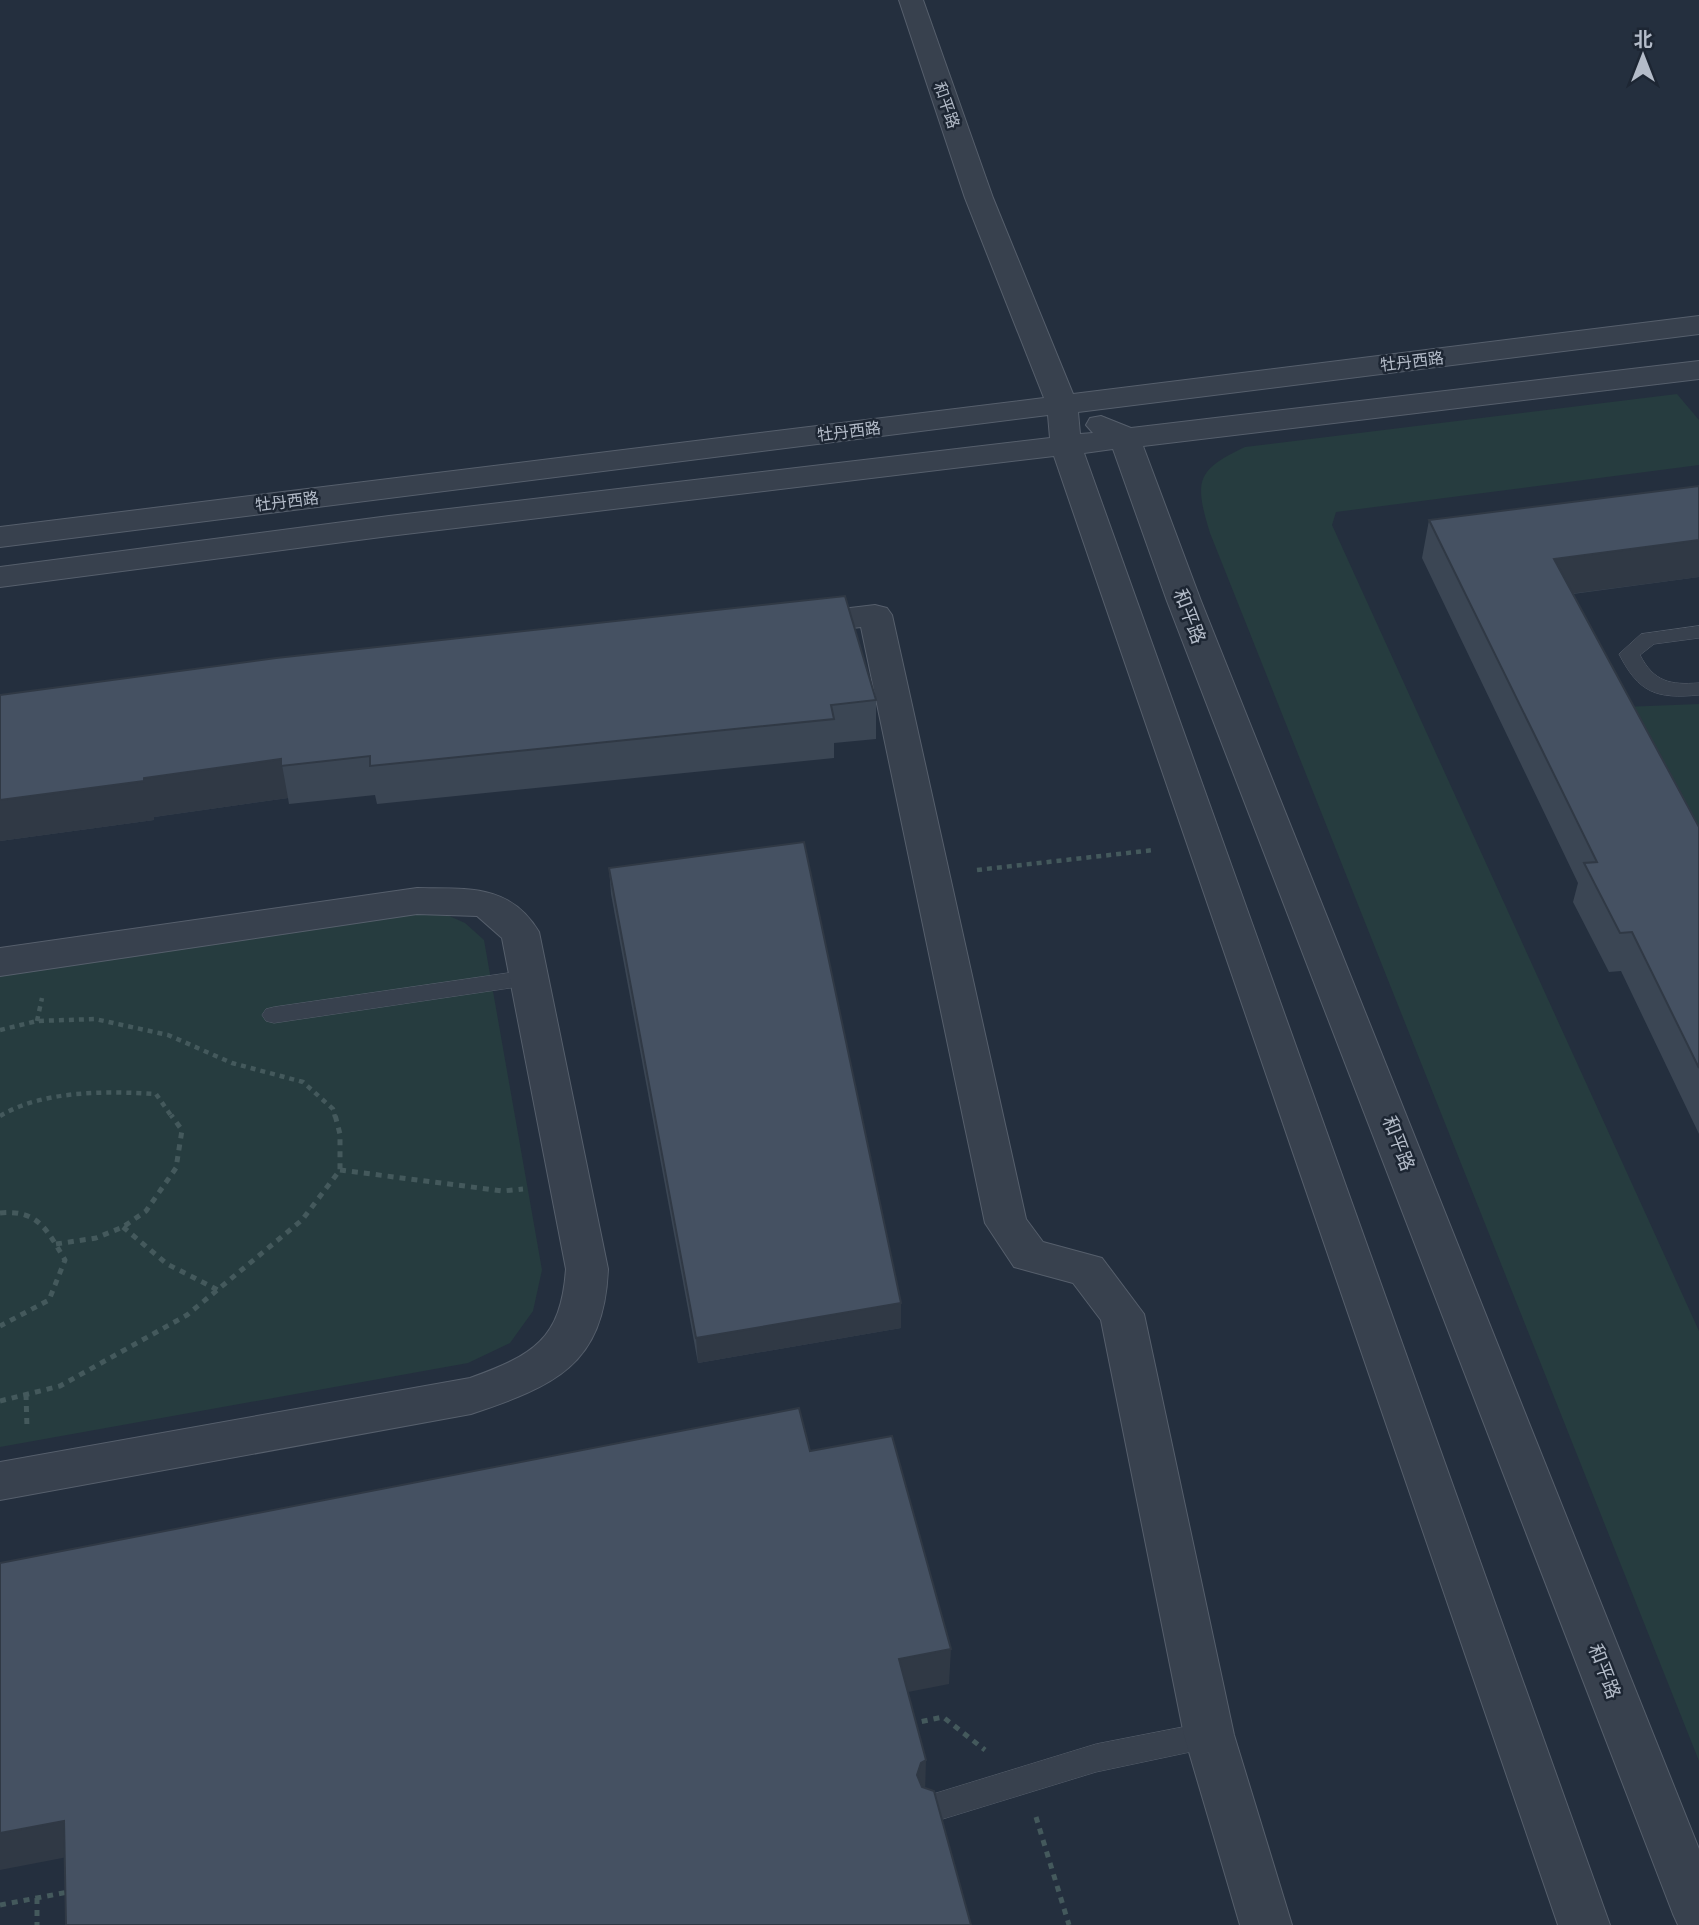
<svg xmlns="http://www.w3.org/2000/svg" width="1699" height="1925" viewBox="0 0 1699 1925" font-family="Mulish,'Noto Sans SC',sans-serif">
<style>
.green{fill:#263c3f}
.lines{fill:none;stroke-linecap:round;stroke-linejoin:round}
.service-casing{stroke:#565f6c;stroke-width:1}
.minor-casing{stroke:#565f6c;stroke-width:2}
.tertiary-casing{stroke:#565f6c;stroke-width:2}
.path-far1{stroke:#44595c;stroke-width:4.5;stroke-dasharray:5 5;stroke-linecap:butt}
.path{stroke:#44595c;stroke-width:5;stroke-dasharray:6 6;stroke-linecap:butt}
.service{fill:#38414e;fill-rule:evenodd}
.minor{fill:#38414e;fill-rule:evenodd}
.tertiary{fill:#38414e;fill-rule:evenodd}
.wall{fill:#3b4654}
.shaded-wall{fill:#303945}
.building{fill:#455162;stroke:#303945;stroke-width:2}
.labels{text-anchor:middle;stroke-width:5;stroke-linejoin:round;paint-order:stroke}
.far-street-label{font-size:16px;fill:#b4bcc9;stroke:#1d2633}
.street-label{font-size:19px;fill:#b4bcc9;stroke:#1d2633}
</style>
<rect width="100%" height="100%" fill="#242f3e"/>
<!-- green -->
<g class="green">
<path d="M1677 394 1699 420V465L1336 512 1332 525 1699 1331V1761L1210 533C1194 481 1196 470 1245 447Z"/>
<path d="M1699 704V959L1573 709Z"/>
<path d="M438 911 465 923 484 940 542 1270 533 1311 510 1343 468 1363 0 1447V973Z"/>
</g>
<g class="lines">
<!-- service casing -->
<g class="service-casing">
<g id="service">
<path d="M1699 626V638L1654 644 1640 655C1654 682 1670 685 1699 683V695C1656 699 1639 693 1619 654L1641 634Z"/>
<path d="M529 970 537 972 540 978 537 984 274 1023 266 1021 262 1015 266 1009 274 1007Z"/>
<path d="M1209 1722 1219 1726 1224 1735 1219 1744 1209 1748 1096 1772 933 1822 922 1818 918 1808 922 1798 933 1794 1096 1744Z"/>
</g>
</g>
<!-- minor casing -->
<g class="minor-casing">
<g id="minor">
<path d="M875 605 887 608 892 615 1026 1219 1043 1242 1102 1258 1144 1314 1234 1735 1292 1925H1240L1184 1735 1101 1320 1073 1283 1014 1267 985 1223 861 627 800 634 788 631 783 624 788 617 800 614Z"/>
<path d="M417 888C466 889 510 883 539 932L608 1269C604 1366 554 1386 471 1414L0 1500V1462L470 1378C533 1355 561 1340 566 1269L502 938 477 916 417 914 0 976V948Z"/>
</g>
</g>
<!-- tertiary casing -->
<g class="tertiary-casing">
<path id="tertiary" d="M899 0H923L993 198 1073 394 1699 316V334L1078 412 1080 434 1093 433 1086 425 1090 418 1101 416 1131 428 1699 361V379L1143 446 1201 601 1699 1849V1925H1678L1673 1914 1167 601 1113 449 1084 453 1610 1925H1558L1054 456 389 536 0 587V567L389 516 1050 438 1048 415 0 547V527L1044 398 965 198Z"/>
</g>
<!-- path-far1 -->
<g class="path-far1">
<path d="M977 870 1154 850"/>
<path d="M37 1021 42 998"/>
<path d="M0 1030 37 1021 95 1019 168 1035 232 1063 303 1082 333 1109 335 1117"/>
<path d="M0 1116C43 1090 107 1091 156 1094L172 1117"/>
</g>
<!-- path -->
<g class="path">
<path d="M340 1170 503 1191 523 1189"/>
<path d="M0 1213C39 1209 48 1232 65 1260L49 1300 0 1326"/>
<path d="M123 1227 167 1264 218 1290"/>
<path d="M56 1244 96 1238 123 1227 146 1211 176 1168 182 1130 171 1115"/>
<path d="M26 1394 27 1428"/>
<path d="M0 1401 60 1386 187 1315 302 1220 340 1170V1134L335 1115"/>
<path d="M910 1724 943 1717 985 1750"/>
<path d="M1036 1817 1069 1925"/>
<path d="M37 1898V1925"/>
<path d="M0 1905 68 1892"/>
</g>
<!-- service -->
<use href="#service" class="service"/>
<!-- minor -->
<use href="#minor" class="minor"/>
<!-- tertiary -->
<use href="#tertiary" class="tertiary"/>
</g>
<!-- wall -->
<g class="wall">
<path d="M1699 486V577L1573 594 1699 827V1134L1621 971 1609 972 1573 902 1578 883 1422 558 1429 520Z"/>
<path d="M0 695 876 700V739L834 743V758L377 804 375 795 289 804 288 798 154 817V820L0 841Z"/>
<path d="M609 868 901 1303V1328L698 1363 611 894Z"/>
</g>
<!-- shaded-wall -->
<g class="shaded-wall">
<path d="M1699 540V577L1546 597 1554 559Z"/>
<path d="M281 759 288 798 154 817V820L0 841V800L144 778Z"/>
<path d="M901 1303V1328L698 1363 696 1338Z"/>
<path d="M951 1649 949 1684 898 1694 899 1659Z"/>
<path d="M926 1760 925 1794 917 1775 921 1763Z"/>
<path d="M64 1821 78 1855 0 1870V1833Z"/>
</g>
<!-- building -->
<g class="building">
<path d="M1699 486V540L1554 559 1699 827V1068L1632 932 1620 933 1584 863 1597 862 1429 520Z"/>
<path d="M845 596 876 700 831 705 834 719 370 766V756L281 766V759L144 778V781L0 800V695L276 658Z"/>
<path d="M804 842 901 1303 696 1338 609 868Z"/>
<path d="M799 1408 810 1451 892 1436 951 1649 899 1659 926 1760 921 1763 917 1775 922 1787 934 1791 971 1925H66L64 1821 0 1833V1563Z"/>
</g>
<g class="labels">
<!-- far-street labels -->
<g class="far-street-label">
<text transform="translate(947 105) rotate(71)" y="6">和平路</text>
<text transform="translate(1412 361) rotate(-7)" y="6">牡丹西路</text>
<text transform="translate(849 431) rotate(-7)" y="6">牡丹西路</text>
<text transform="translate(287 501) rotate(-7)" y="6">牡丹西路</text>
</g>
<!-- street labels -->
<g class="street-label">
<text transform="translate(1190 616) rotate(69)" y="7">和平路</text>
<text transform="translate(1399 1143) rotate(69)" y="7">和平路</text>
<text transform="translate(1605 1671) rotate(69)" y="7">和平路</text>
</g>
</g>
<!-- north arrow -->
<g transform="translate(1643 56)" stroke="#1d2633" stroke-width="5" paint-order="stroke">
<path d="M0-5L12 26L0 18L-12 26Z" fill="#b4bcc9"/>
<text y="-10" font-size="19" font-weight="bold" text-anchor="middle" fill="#b4bcc9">北</text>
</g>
</svg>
